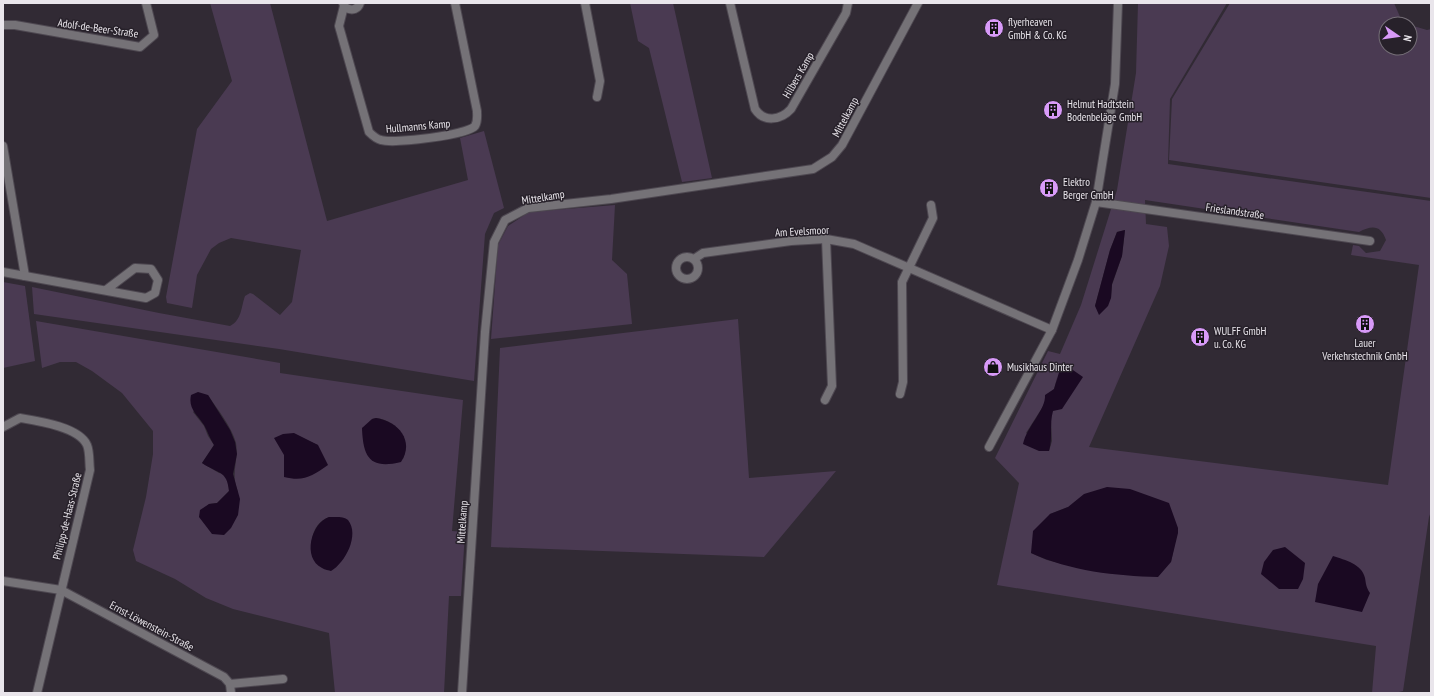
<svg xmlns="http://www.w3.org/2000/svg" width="1434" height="696" viewBox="0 0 1434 696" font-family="'PT Sans Narrow',sans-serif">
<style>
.green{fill:#4a3a52;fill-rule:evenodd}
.water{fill:#1a0922}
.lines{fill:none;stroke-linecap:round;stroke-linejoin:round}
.street-casing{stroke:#4e4851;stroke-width:10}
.street{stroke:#757277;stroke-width:8}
.labels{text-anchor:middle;stroke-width:3;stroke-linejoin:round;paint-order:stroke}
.poi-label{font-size:11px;fill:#e9e5eb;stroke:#27212a;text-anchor:start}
.street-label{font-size:11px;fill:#e9e5eb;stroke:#27212a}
</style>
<rect width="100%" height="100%" fill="#312a34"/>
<!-- green -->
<g class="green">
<path d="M210 3H270L327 221 468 180 460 138 484 131 504 208 494 213 485 234 474 381 279 349 34 314 32 287 159 313 230 326C242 320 241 307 245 296L250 293 253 294 280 315 292 302 301 250 231 238 219 243 211 249 197 275 192 308 167 303 166 297 197 129 232 81Z"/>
<path d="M630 3H673L712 178 682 182 649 48 638 41Z"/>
<path d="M1138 3H1227L1170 99 1168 164 1431 201V512L1429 517 1403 691 1395 693H1372L1376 646 997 585 1019 483 995 458 1048 351 1060 354 1081 305 1117 190 1136 73ZM1145 200 1359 232C1372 225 1381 225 1386 240L1380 251 1366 253 1359 246 1353 245 1351 255 1419 265 1388 485 1089 447 1160 286 1169 246 1167 227 1146 224ZM1125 230 1122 256 1112 285 1111 298 1095 306 1110 250 1117 232ZM1057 378 1051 419 1052 441 1049 451 1026 433 1054 389ZM1068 507 1178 528 1171 562 1079 568 1047 560 1031 553 1050 514Z"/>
<path d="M1230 3H1394L1401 19 1408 24H1386V48H1410V25L1427 30 1431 29V198L1169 160 1172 99Z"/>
<path d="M615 205 612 260 627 274 632 324 491 339 498 245 508 226 529 212Z"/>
<path d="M3 282 25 286 35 361 3 368Z"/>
<path d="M738 319 749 478 836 471 764 557 491 547 500 348Z"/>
<path d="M36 321 280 363V373L463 400 452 531 465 532 461 596H449L444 693H335L329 633 233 609 206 598 175 579 136 561 133 550 146 497 153 454V431L122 393 92 371 76 362H60L42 368ZM208 395C217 409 232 427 236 443 239 462 230 472 238 492L199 517 209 504 217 503 229 491 228 479 225 474 219 473 202 463 214 445 208 436 204 426 193 412ZM376 418C398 421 410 439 403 459L372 419ZM311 442 318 445 284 477V455ZM329 517 346 519 312 551C310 537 315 522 329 517Z"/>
</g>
<!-- water -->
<g class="water">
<path d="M1125 230 1122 256 1112 284 1111 298 1108 306 1099 315 1095 306 1110 250 1117 232Z"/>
<path d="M1070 368 1083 377 1062 409 1053 411C1049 425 1053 438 1049 451H1039L1023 444C1027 426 1046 410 1045 395L1054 389 1060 369Z"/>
<path d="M198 392 208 395 230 430 235 442 237 454 233 474 240 499 238 515 231 528 224 535 212 534 199 517 200 510 209 504 217 503 229 491C227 470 218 474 202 463L214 445C210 439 208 432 204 425 197 414 188 409 191 395Z"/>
<path d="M376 418C398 421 415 441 401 462 369 470 363 456 362 428L372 419Z"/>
<path d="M294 433 318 445 328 465C312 476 304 482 284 477V455L274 438 283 434Z"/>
<path d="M1107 487 1130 489 1169 503 1178 528V533L1171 562 1158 577C1116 576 1070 571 1031 553L1033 531 1050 514 1068 507 1084 494Z"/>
<path d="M329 517C335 517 344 516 348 520 360 535 345 563 331 571 329 570 325 570 322 568 302 558 311 523 329 517Z"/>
<path d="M1285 547 1305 563 1303 579 1298 589H1279L1261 574 1264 562 1273 550Z"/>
<path d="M1333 556C1345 560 1362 564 1365 578 1366 584 1366 587 1370 593L1362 612 1315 602 1318 584Z"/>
</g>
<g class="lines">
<!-- street casing -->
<g class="street-casing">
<g id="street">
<path d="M343 3 346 8C353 11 358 9 360 3"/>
<path d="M585 3 600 81 597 97"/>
<path d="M730 3 755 109C764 123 781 120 791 109L846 13 848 3"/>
<path d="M344 6 339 26 369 132C373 136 376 139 381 140 393 144 468 135 475 126 478 121 477 116 477 111L455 3"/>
<path d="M3 25H15L140 47 154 35 146 3"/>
<path d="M3 146 25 276"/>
<path d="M1096 202 1370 241"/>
<circle cx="687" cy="268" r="11"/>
<path d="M694 259 703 253 791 241 826 239 854 244 1052 330"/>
<path d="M3 272 146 298 155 293 158 280 151 269 135 268 106 290"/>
<path d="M900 394 903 382 902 282 933 218 931 205"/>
<path d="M825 400 832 386 826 239"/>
<path d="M3 427 20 418C38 421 79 427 87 445 90 452 89 463 90 470L37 693"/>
<path d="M989 447 1052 330 1078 260 1096 202 1115 84 1118 3"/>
<path d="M3 581 61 590 224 677 230 684 231 693"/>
<path d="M230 684 283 679"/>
<path d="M462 693 485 332 494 242 505 220 528 208 611 199 813 169 832 157 842 145 918 3"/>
</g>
</g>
<!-- street -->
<use href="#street" class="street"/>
</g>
<!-- icons -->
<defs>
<g id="building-disc" transform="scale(1)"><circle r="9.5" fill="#d89af8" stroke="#27212a"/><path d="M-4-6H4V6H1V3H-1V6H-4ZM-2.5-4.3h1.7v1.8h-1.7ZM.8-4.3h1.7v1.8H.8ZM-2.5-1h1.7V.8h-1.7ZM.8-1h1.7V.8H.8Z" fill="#111"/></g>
<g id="shop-disc" transform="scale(1)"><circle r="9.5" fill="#d89af8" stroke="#27212a"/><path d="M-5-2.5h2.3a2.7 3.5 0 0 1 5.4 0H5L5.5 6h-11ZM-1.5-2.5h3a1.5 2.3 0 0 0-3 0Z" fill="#111"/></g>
</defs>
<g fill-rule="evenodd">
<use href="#building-disc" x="994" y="28"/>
<use href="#building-disc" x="1053" y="110"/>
<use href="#building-disc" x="1049" y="188"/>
<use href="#building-disc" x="1365" y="324"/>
<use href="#building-disc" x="1200" y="337"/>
<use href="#shop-disc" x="993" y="367"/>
</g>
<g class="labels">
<!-- poi labels -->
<g class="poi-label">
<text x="1008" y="26">flyerheaven<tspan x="1008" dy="13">GmbH &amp; Co. KG</tspan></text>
<text x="1067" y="108">Helmut Hadtstein<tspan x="1067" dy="13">Bodenbeläge GmbH</tspan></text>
<text x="1063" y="186">Elektro<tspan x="1063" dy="13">Berger GmbH</tspan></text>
<text x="1214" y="335">WULFF GmbH<tspan x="1214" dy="13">u. Co. KG</tspan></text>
<text x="1365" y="347" text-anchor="middle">Lauer<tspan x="1365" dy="13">Verkehrstechnik GmbH</tspan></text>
<text x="1007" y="371">Musikhaus Dinter</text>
</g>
<!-- street labels -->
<g class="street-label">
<text transform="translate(98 28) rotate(8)" y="4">Adolf-de-Beer-Straße</text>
<text transform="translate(798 75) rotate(-60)" y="4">Hilbers Kamp</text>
<text transform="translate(845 117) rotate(-62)" y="4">Mittelkamp</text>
<text transform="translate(418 126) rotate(-5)" y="4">Hullmanns Kamp</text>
<text transform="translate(543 197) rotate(-9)" y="4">Mittelkamp</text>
<text transform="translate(1235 211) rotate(8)" y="4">Frieslandstraße</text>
<text transform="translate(802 231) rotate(-3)" y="4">Am Evelsmoor</text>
<text transform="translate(67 516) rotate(-76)" y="4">Philipp-de-Haas-Straße</text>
<text transform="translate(462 522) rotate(-86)" y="4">Mittelkamp</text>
<text transform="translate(152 626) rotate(28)" y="4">Ernst-Löwenstein-Straße</text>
</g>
</g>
<!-- border -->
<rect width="1434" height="696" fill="none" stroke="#e9e5eb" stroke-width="8"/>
<!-- north arrow -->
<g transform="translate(1398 36) rotate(103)"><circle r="19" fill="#27212a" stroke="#756f77"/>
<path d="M0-3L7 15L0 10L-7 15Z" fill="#d89af8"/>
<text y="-6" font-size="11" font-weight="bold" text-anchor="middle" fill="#e9e5eb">N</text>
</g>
</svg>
